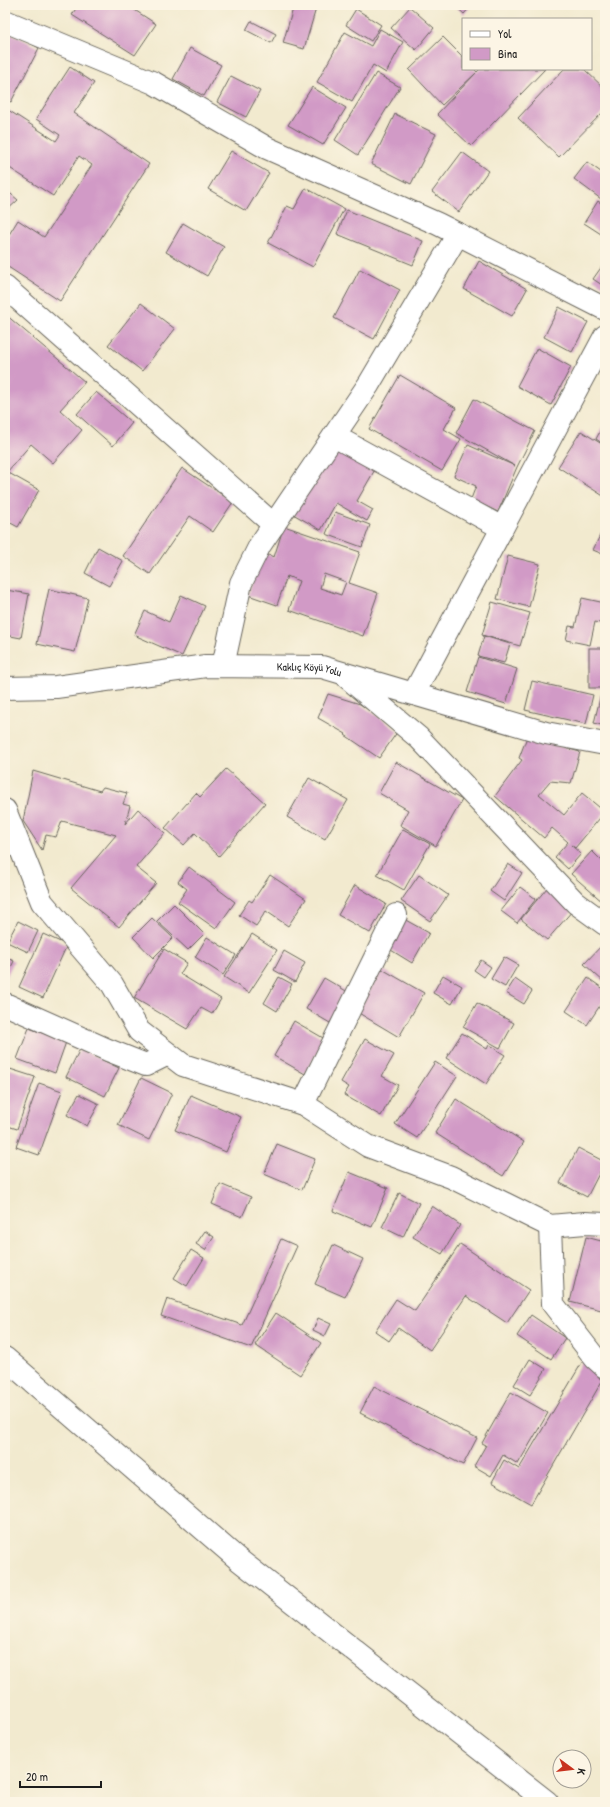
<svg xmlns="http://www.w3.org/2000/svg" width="610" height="1807" viewBox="0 0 610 1807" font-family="'Patrick Hand',sans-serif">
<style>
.building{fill:#d19ac6;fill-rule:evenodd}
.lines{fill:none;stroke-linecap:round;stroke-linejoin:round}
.minor-casing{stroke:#67645b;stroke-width:24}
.minor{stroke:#fff;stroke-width:22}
.labels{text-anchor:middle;stroke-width:4;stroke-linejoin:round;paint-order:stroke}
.street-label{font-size:11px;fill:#1c1c1c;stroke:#fcf5e5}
</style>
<rect width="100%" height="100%" fill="#fcf5e5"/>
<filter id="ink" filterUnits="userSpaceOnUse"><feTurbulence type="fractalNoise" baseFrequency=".025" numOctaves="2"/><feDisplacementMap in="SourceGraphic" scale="8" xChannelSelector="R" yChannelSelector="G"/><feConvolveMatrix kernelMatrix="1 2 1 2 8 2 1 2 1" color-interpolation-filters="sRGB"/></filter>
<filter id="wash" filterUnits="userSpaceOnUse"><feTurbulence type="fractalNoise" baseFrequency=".012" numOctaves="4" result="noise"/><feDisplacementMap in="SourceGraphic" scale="16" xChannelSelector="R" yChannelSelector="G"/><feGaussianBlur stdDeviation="0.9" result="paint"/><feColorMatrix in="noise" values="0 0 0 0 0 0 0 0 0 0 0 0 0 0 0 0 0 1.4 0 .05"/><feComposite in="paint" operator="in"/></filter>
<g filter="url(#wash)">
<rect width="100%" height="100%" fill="#f2eacf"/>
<g id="blocks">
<!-- building -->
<g class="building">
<path d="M78 5H127L156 24 135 55 72 15Z"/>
<path d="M294 5H317L304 49 283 43Z"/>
<path d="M454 5H472L464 14Z"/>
<path d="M410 7 434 28 416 50 391 28Z"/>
<path d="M356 9 381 25 371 41 346 25Z"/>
<path d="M251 21 276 34 271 43 246 30Z"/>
<path d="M380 29 403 42 386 73 373 65 352 102 317 82 345 32 371 46Z"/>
<path d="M5 30 39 48 11 102 5 99Z"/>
<path d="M443 37 463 57V69H474L477 72 480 69H545L471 146 437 114 476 73 442 105 409 70Z"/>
<path d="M190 48 221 65 204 96 173 79Z"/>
<path d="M70 67 94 83 74 113 149 164 60 301 5 265V241L18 220 44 237 92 165 79 156 53 196 5 165V108L56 141 60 135 36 119Z"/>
<path d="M564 69H584L605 89V110L559 157 518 118Z"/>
<path d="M376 73 400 87 358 155 335 140Z"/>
<path d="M231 76 260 91 246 117 217 102Z"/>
<path d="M312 87 346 108 323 145 288 125Z"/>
<path d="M395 114 436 134 411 184 371 164Z"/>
<path d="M231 151 269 173 246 211 208 189Z"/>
<path d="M462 152 488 171 459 212 432 192Z"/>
<path d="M587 162 605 175V202L574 179Z"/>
<path d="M306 188 344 209 313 267 268 243 287 206 294 209Z"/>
<path d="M5 189 18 200 5 212Z"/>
<path d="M598 201 605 206V228L601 234 584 223Z"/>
<path d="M347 210 423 241 413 265 337 234Z"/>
<path d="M183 223 224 247 207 276 166 252Z"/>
<path d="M479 261 527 289 512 316 464 289Z"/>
<path d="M605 262V287L593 279Z"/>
<path d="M360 269 400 290 374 339 334 318Z"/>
<path d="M141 303 175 329 142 371 108 345Z"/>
<path d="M559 307 588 322 572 352 544 337Z"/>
<path d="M5 314 85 382 60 410 82 430 53 463 31 444 7 472 39 490 18 527 5 520Z"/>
<path d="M537 348 571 367 551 405 517 386Z"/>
<path d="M400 375 456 408 444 429 461 439 442 471 369 429Z"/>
<path d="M96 392 132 423 113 446 77 414Z"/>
<path d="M474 399 535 431 517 467 498 512 471 499 476 486 454 476 468 445 515 466 456 433Z"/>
<path d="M605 422V445L596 439Z"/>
<path d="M581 431 605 446V497L558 467Z"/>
<path d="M334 442 377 466 357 501 373 510 367 521 336 503 321 530 293 514Z"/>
<path d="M182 468 233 502 213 532 190 516 150 574 123 556Z"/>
<path d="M335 512 370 525 362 547 326 534Z"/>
<path d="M605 525V555L593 550Z"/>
<path d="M284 526 360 552 349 583 378 593 363 636 289 610 299 581 287 576 277 605 248 595 263 553 274 557ZM324 574 346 582 341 595 320 588Z"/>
<path d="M98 547 123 561 109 586 85 573Z"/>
<path d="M508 556 540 564 529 607 497 599Z"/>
<path d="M49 589 88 598 75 652 37 644Z"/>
<path d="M6 590 29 594 21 638 5 635Z"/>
<path d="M181 595 205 606 182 656 134 635 145 611 169 622Z"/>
<path d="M582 598 605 603V624L595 622 590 645 566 640 569 626 575 627Z"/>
<path d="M492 602 530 613 520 646 482 635Z"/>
<path d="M484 636 510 644 504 663 478 656Z"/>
<rect x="589" y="648" width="16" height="40"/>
<path d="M478 657 517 669 506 704 467 692Z"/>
<path d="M532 681 593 695 586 724 525 710Z"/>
<path d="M328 694 360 704 398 731 379 758 345 735 346 734 318 718Z"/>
<path d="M601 694 605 695V726L594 723Z"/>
<path d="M527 737 580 752 571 783 550 781 539 794 564 815 582 793 605 812 575 848 571 845 581 854 568 869 555 857 568 842 552 828 544 838 495 796 522 760 519 758Z"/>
<path d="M396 762 462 800 436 846 400 825 408 810 379 793Z"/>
<path d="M226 769 265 803 219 856 195 833 184 845 165 828 196 793 200 797Z"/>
<path d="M33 771 100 791 103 787 127 793 123 804 130 806 125 824 138 809 165 833 136 867 156 883 119 927 71 888 116 835 62 821 56 837 46 835 42 850 23 821Z"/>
<path d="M309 778 348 800 325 839 287 817Z"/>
<path d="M403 829 430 844 404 890 377 875Z"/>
<path d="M592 851 605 864 604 903 571 874Z"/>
<path d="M508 864 522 873 504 901 490 891Z"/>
<path d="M189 867 235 902 216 929 178 902 187 889 178 882Z"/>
<path d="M270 875 306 899 288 926 266 911 256 926 239 915 249 900 252 902Z"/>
<path d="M419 875 448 895 430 921 401 901Z"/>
<path d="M355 885 386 904 370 933 338 915Z"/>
<path d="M520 887 536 899 517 923 501 911Z"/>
<path d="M547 888 573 910 547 940 521 919Z"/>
<path d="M174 904 204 934 188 950 157 921Z"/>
<path d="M152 918 173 938 153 958 133 937Z"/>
<path d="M402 918 429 933 412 963 386 947Z"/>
<path d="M18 921 38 931 28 952 7 942Z"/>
<path d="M43 934 67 945 43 998 19 987Z"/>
<path d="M252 934 277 950 249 993 224 977Z"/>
<path d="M207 937 236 955 223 975 195 957Z"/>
<path d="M604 943 605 945 604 982 584 964Z"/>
<path d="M164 949 187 963 180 974 221 999 212 1014 201 1008 187 1029 134 998Z"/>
<path d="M284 951 305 963 295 982 274 970Z"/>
<path d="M5 957 14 961 5 980Z"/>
<path d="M504 957 518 965 505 987 491 979Z"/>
<path d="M481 960 491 967 484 977 474 970Z"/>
<path d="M382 969 424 993 399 1037 357 1012Z"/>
<path d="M443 975 462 986 452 1004 433 993Z"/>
<path d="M279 977 292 984 277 1011 264 1003Z"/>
<path d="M324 978 348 992 330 1023 306 1009Z"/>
<path d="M588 978 605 990V998L587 1025 566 1011Z"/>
<path d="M515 979 532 991 524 1004 506 993Z"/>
<path d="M477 1003 514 1023 500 1048 463 1027Z"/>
<path d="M294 1021 325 1039 305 1074 274 1056Z"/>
<path d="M29 1028 66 1042 55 1073 17 1059Z"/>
<path d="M462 1033 487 1049 489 1045 505 1055 486 1084 446 1058Z"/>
<path d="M365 1039 394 1055 382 1076 398 1085 381 1116 344 1095 349 1087 341 1082Z"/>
<path d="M80 1049 119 1068 105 1096 66 1077Z"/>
<path d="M435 1062 457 1076 417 1138 395 1124Z"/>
<path d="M10 1069 35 1077 17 1129 5 1125V1083Z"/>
<path d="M141 1078 172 1093 149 1140 118 1125Z"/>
<path d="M39 1083 62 1091 39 1155 16 1147Z"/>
<path d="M79 1094 99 1104 87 1126 67 1115Z"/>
<path d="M191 1095 241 1117 226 1152 175 1130Z"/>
<path d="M456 1099 524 1142 503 1176 435 1133Z"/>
<path d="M277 1144 315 1159 302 1190 264 1174Z"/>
<path d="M578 1148 605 1162 587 1197 560 1183Z"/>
<path d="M349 1172 388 1188 372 1227 333 1211Z"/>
<path d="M220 1184 251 1197 242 1217 212 1204Z"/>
<path d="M399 1193 419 1203 403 1237 382 1227Z"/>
<path d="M432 1206 460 1225 442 1254 413 1237Z"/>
<path d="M205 1231 214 1237 205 1250 196 1244Z"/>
<path d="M586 1237 605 1242V1311L570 1302Z"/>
<path d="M281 1239 297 1246 251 1348 161 1316 167 1299 242 1325Z"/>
<path d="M460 1244 529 1290 507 1323 466 1296 430 1350 398 1328 389 1341 375 1331 396 1299 415 1311Z"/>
<path d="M333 1245 363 1259 345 1297 315 1284Z"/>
<path d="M191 1250 204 1258 187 1286 174 1278Z"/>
<path d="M276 1313 321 1343 300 1375 255 1345Z"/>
<path d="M531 1315 565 1338 551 1359 517 1336Z"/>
<path d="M318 1318 331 1324 325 1336 313 1330Z"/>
<path d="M530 1359 546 1369 530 1395 514 1385Z"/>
<path d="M584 1359 602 1381 531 1504 492 1482 504 1460 519 1469Z"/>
<path d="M374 1386 477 1438 463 1465 360 1413Z"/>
<path d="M511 1392 548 1413 518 1464 503 1455 491 1476 474 1466 486 1445 482 1443Z"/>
</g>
</g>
</g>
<g filter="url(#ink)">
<use href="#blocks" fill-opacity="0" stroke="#67645b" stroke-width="1"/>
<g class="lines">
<!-- minor casing -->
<g class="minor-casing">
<g id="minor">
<path d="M5 21 154 83 267 148 438 224 605 309"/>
<path d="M5 287 274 525"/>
<path d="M334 436 502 528"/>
<path d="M223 666 241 583 260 545 369 384 458 234"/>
<path d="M348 678 419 738 576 903 605 924"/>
<path id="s1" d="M5 688 56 687 206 666 322 667 546 733 605 744"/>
<path d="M414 693 605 336"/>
<path d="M5 810 42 902 112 984 139 1031 183 1065 303 1104 368 1146 451 1177 550 1226 585 1223 605 1224"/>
<path d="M5 1004 108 1050 146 1065 168 1054"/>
<path d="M303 1104 396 915"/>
<path d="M550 1226 553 1304 595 1358 605 1367"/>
<path d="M5 1358 239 1560 547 1802"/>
</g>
</g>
<!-- minor -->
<use href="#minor" class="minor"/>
</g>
</g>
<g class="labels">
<!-- street labels -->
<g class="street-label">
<text dy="4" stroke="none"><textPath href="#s1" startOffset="306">Kaklıç Köyü Yolu</textPath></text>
</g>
</g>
<!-- margin -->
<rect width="610" height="1807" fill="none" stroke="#fcf5e5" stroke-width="20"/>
<!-- legend -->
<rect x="462" y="18" width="130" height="52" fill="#fcf5e5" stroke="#a29e95"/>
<rect x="470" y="31" width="20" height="6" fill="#ffffff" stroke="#a29e95"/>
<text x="498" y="38" font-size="12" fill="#1c1c1c">Yol</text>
<rect x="470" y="48" width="20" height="12" fill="#d19ac6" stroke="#a29e95"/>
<text x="498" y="58" font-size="12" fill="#1c1c1c">Bina</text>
<!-- north arrow -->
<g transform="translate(572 1769) rotate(105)"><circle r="19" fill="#fcf5e5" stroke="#a29e95"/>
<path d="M0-3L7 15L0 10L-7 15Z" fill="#c8321e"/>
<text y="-6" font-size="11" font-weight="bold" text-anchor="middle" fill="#1c1c1c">K</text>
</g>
<!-- scale -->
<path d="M20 1781v6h81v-6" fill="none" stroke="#1c1c1c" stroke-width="2"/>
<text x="26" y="1781" font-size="12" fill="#1c1c1c" stroke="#fcf5e5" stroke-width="3" paint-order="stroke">20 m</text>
</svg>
